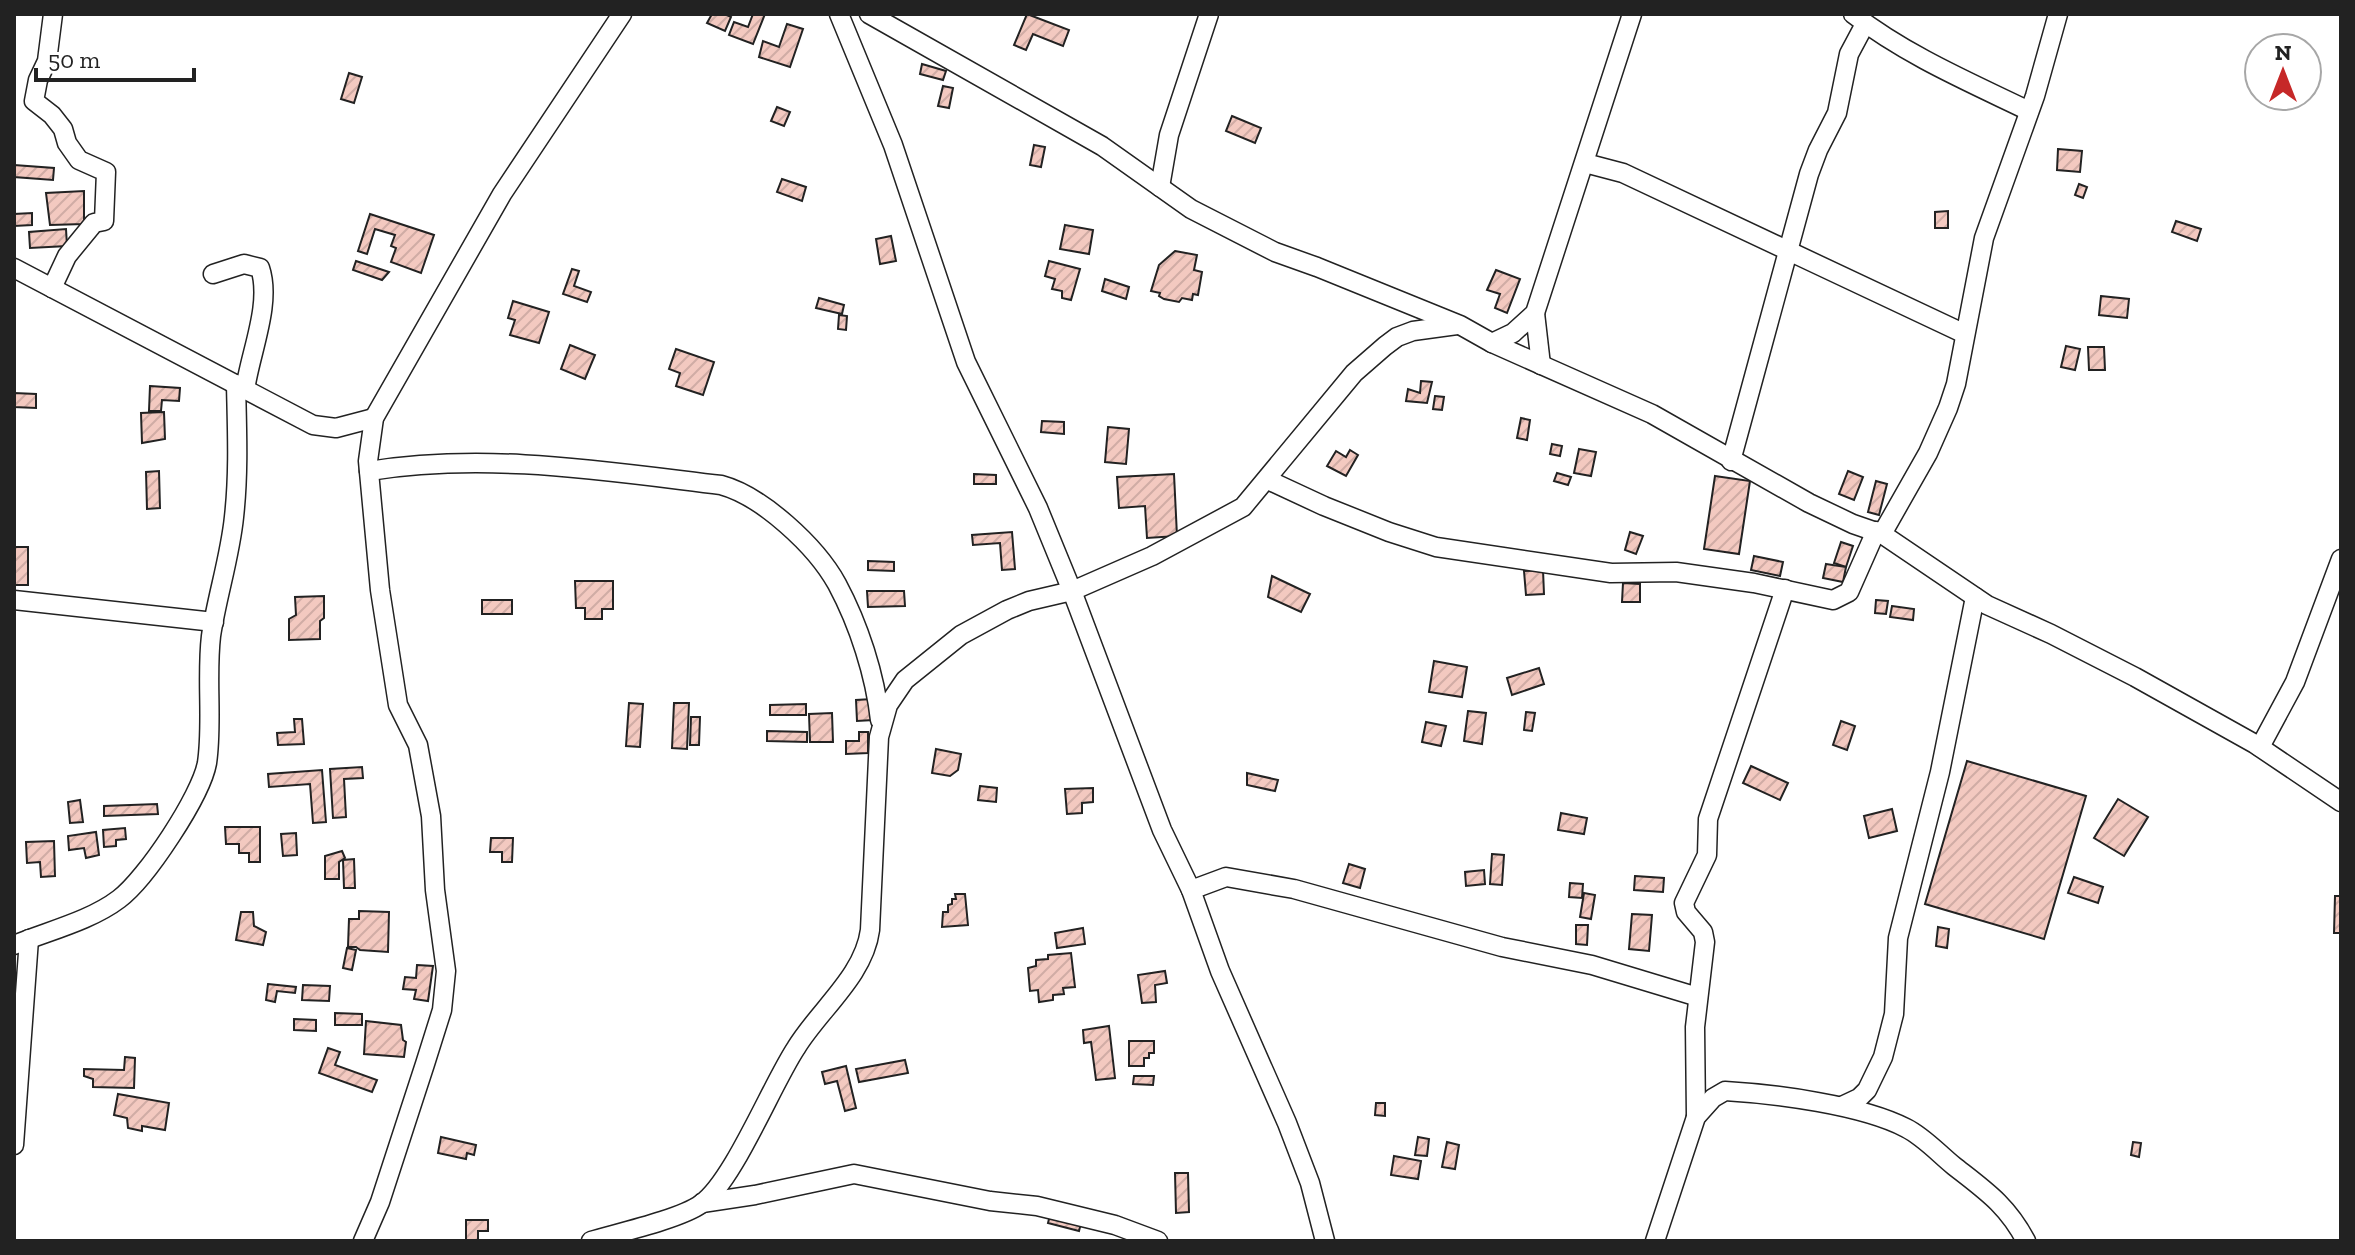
<svg xmlns="http://www.w3.org/2000/svg" width="2355" height="1255" viewBox="0 0 2355 1255" font-family="'Zilla Slab',serif">
<style>
.building{fill:url(#building-hatch);stroke:#222;stroke-width:2}
.lines{fill:none;stroke-linecap:round;stroke-linejoin:round}
.minor-casing{stroke:#222;stroke-width:21}
.minor{stroke:#fff;stroke-width:18}
</style>
<defs>
<pattern id="building-hatch" width="6" height="6" patternUnits="userSpaceOnUse" patternTransform="scale(2)"><rect width="6" height="6" fill="#f3c9c0"/><path d="M-1 1l2-2M0 6l6-6M5 7l2-2" fill="none" stroke="#d0aca5"/></pattern>
</defs>
<rect width="100%" height="100%" fill="#fff"/>
<!-- building -->
<g class="building">
<path d="M712 14H725L731 17 725 31 707 23Z"/>
<path d="M753 14H765L753 44 729 35 734 22 748 27Z"/>
<path d="M1027 14 1069 30 1063 46 1033 34 1026 50 1014 45Z"/>
<path d="M787 24 803 29 790 67 759 57 763 41 779 47Z"/>
<path d="M922 64 946 71 943 80 920 74Z"/>
<path d="M349 73 362 77 354 103 341 99Z"/>
<path d="M943 86 953 88 949 108 938 106Z"/>
<path d="M777 107 790 112 784 126 771 121Z"/>
<path d="M1232 116 1261 128 1255 143 1226 131Z"/>
<path d="M1034 145 1045 147 1041 167 1030 165Z"/>
<path d="M2058 149 2082 151 2080 172 2057 170Z"/>
<path d="M14 165 54 168 53 180 14 177Z"/>
<path d="M782 179 806 187 802 201 777 192Z"/>
<path d="M2079 184 2087 187 2083 198 2075 195Z"/>
<path d="M84 191V224L50 225 46 193Z"/>
<path d="M1948 211V228H1935V212Z"/>
<path d="M32 213V225L14 226V214Z"/>
<path d="M370 214 434 235 421 273 391 262 396 248 391 246 395 235 375 229 367 254 358 251Z"/>
<path d="M2176 221 2201 229 2197 241 2172 232Z"/>
<path d="M1065 225 1093 230 1089 254 1060 249Z"/>
<path d="M66 229 67 246 30 248 29 232Z"/>
<path d="M891 236 896 261 880 264 876 239Z"/>
<path d="M1175 251 1197 255 1194 270 1202 272 1198 295 1193 294 1192 300 1182 298 1179 302 1164 299 1159 296 1160 293 1151 291 1159 265Z"/>
<path d="M356 261 389 272 382 280 353 270Z"/>
<path d="M1049 261 1080 269 1071 300 1062 298V291L1052 289 1055 279 1045 276Z"/>
<path d="M572 269 579 271 574 286 591 292 587 302 563 294Z"/>
<path d="M1496 270 1520 279 1507 313 1495 308 1500 294 1487 290Z"/>
<path d="M1105 279 1129 287 1126 299 1102 291Z"/>
<path d="M2101 296 2129 299 2127 318 2099 315Z"/>
<path d="M819 298 844 305 842 314 816 308Z"/>
<path d="M513 301 549 312 539 343 510 335 515 320 508 318Z"/>
<path d="M839 315 847 316 846 330 838 329Z"/>
<path d="M570 345 595 355 585 379 561 369Z"/>
<path d="M2066 346 2080 349 2075 370 2061 367Z"/>
<path d="M2088 347H2104L2105 370H2089Z"/>
<path d="M676 349 714 362 703 395 676 386 680 373 669 369Z"/>
<path d="M1421 381 1432 382 1427 403 1406 401 1408 389 1420 393Z"/>
<path d="M150 386 180 388 179 401 162 400 161 411H149Z"/>
<path d="M14 393 36 394V408L14 407Z"/>
<path d="M1435 396 1444 397 1442 410 1433 409Z"/>
<path d="M164 412 165 439 142 443 141 413Z"/>
<path d="M1521 418 1530 420 1527 440 1517 438Z"/>
<path d="M1042 421 1064 422V434L1041 432Z"/>
<path d="M1108 427 1129 429 1126 464 1105 462Z"/>
<path d="M1552 444 1562 446 1560 456 1550 454Z"/>
<path d="M1579 449 1596 452 1591 476 1574 473Z"/>
<path d="M1350 450 1358 455 1346 476 1327 466 1336 451 1346 457Z"/>
<path d="M159 471 160 508 147 509 146 472Z"/>
<path d="M1848 471 1863 477 1854 500 1839 494Z"/>
<path d="M1557 473 1571 477 1568 485 1554 481Z"/>
<path d="M974 474 996 475V484H974Z"/>
<path d="M1174 474 1177 536 1147 538 1145 506 1119 508 1117 477Z"/>
<path d="M1715 476 1750 481 1739 554 1704 549Z"/>
<path d="M1876 481 1887 484 1879 515 1868 512Z"/>
<path d="M1012 532 1015 569 1002 570 1000 543 973 545 972 535Z"/>
<path d="M1630 532 1643 536 1636 554 1625 550Z"/>
<path d="M1841 542 1853 546 1846 567 1834 563Z"/>
<rect x="14" y="547" width="14" height="38"/>
<path d="M1754 556 1783 562 1780 576 1751 570Z"/>
<path d="M868 561 894 562V571L868 570Z"/>
<path d="M1826 564 1846 567 1843 582 1823 578Z"/>
<path d="M1543 570 1544 594 1526 595 1524 571Z"/>
<path d="M1272 576 1310 594 1301 612 1268 597Z"/>
<path d="M575 581H613V609H602V619H585V608H576Z"/>
<path d="M1623 583 1640 584V602H1622Z"/>
<path d="M867 591H904L905 606 868 607Z"/>
<path d="M324 596V618L320 621V639L289 640V619L296 615 295 597Z"/>
<rect x="482" y="600" width="30" height="14"/>
<path d="M1876 600 1888 601 1886 614 1875 613Z"/>
<path d="M1892 606 1914 609 1913 620 1890 617Z"/>
<path d="M1434 661 1467 667 1462 697 1429 692Z"/>
<path d="M1539 668 1544 684 1512 695 1507 678Z"/>
<path d="M872 699 873 720 857 721 856 700Z"/>
<path d="M629 703 643 704 640 747 626 746Z"/>
<path d="M674 703H689L687 749 672 748Z"/>
<path d="M806 704V715H770V705Z"/>
<path d="M1468 711 1486 713 1482 744 1464 741Z"/>
<path d="M1526 712 1535 713 1532 731 1524 730Z"/>
<path d="M832 713 833 742H810L809 714Z"/>
<path d="M691 717H700L699 745H690Z"/>
<path d="M294 719H302L304 744 278 745 277 733 295 732Z"/>
<path d="M1841 721 1855 726 1847 750 1833 745Z"/>
<path d="M1426 722 1446 726 1441 746 1422 742Z"/>
<path d="M767 731 807 732V742L767 741Z"/>
<path d="M859 732H868V753L846 754V741H859Z"/>
<path d="M936 749 961 754 958 770 950 776 932 773Z"/>
<path d="M1967 761 2086 796 2044 939 1925 904Z"/>
<path d="M1751 766 1788 783 1780 800 1743 783Z"/>
<path d="M362 767 363 778 344 779 346 817 333 818 330 769Z"/>
<path d="M322 770 326 822 313 823 310 784 269 787 268 774Z"/>
<path d="M1247 773 1278 780 1275 791 1247 785Z"/>
<path d="M980 786 997 788 996 802 978 800Z"/>
<path d="M1093 788V802L1082 803V813L1067 814 1065 789Z"/>
<path d="M2118 799 2148 817 2124 856 2094 838Z"/>
<path d="M80 800 83 822 70 823 68 802Z"/>
<path d="M157 804 158 814 104 816V806Z"/>
<path d="M1892 809 1897 831 1869 838 1864 816Z"/>
<path d="M1561 813 1587 818 1584 834 1558 830Z"/>
<path d="M225 827H260V862H249V853H239V844H226Z"/>
<path d="M125 828 126 839 116 840V846L104 847 103 830Z"/>
<path d="M96 832 99 855 86 858 84 848 69 850 68 836Z"/>
<path d="M296 833 297 855 283 856 281 834Z"/>
<path d="M491 838H513L512 862H502V852H490Z"/>
<path d="M54 841 55 876 41 877 40 862 27 863 26 842Z"/>
<path d="M342 851 345 858 339 862V879H325V856Z"/>
<path d="M1492 854 1504 855 1502 885 1490 884Z"/>
<path d="M354 859 355 888H344L343 860Z"/>
<path d="M1349 864 1365 869 1360 888 1343 883Z"/>
<path d="M1484 870 1485 884 1466 886 1465 872Z"/>
<path d="M1635 876 1664 878 1663 892 1634 890Z"/>
<path d="M2074 877 2103 887 2098 903 2068 893Z"/>
<path d="M1570 883 1583 884 1582 898 1569 897Z"/>
<path d="M1584 893 1595 895 1591 919 1580 917Z"/>
<path d="M955 894H965L968 925 942 927 943 912H948V905L952 904V899H956Z"/>
<path d="M2335 896H2341V933H2334Z"/>
<path d="M359 911 389 912 388 952 360 950 356 947H348L349 919H359Z"/>
<path d="M241 912H253L254 926 266 932 263 945 236 940Z"/>
<path d="M1632 914 1652 915 1649 951 1629 949Z"/>
<path d="M1576 925H1588L1587 945 1576 944Z"/>
<path d="M1938 927 1949 929 1947 948 1936 946Z"/>
<path d="M1083 928 1085 944 1057 948 1055 933Z"/>
<path d="M347 948 356 950 352 970 343 968Z"/>
<path d="M1071 953 1075 987 1063 988 1064 994 1053 995V1000L1039 1002 1038 990 1030 991 1028 968 1036 966V960L1048 959V955Z"/>
<path d="M417 965 433 966 428 1001 414 999 416 990 403 989 405 977 416 978Z"/>
<path d="M1165 971 1167 983 1155 985 1156 1002 1142 1003 1138 975Z"/>
<path d="M268 984 296 987 295 993 277 991 275 1002 266 1000Z"/>
<path d="M303 985 330 986 329 1001 302 1000Z"/>
<path d="M335 1013 362 1014V1025H335Z"/>
<path d="M294 1019 316 1020V1031L294 1030Z"/>
<path d="M366 1021 401 1025 403 1040 406 1042 404 1057 364 1054Z"/>
<path d="M1109 1026 1115 1078 1096 1080 1091 1042 1084 1043 1083 1030Z"/>
<path d="M1129 1041H1154V1053H1149V1058H1144V1066H1129Z"/>
<path d="M328 1048 340 1052 335 1065 377 1080 372 1092 319 1073Z"/>
<path d="M125 1057 135 1058 134 1088 93 1087V1079L84 1076V1069L124 1070Z"/>
<path d="M905 1060 908 1073 859 1082 856 1069Z"/>
<path d="M846 1066 856 1108 845 1111 837 1081 825 1084 822 1072Z"/>
<path d="M1134 1076H1154L1153 1085 1133 1084Z"/>
<path d="M118 1094 169 1103 165 1130 142 1126V1131L128 1128 127 1118 114 1115Z"/>
<path d="M1376 1103H1385V1116L1375 1115Z"/>
<path d="M441 1137 476 1145 474 1155 467 1153 466 1159 438 1153Z"/>
<path d="M1418 1137 1429 1139 1427 1156 1415 1155Z"/>
<path d="M1447 1142 1459 1145 1455 1169 1442 1167Z"/>
<path d="M2133 1142 2141 1143 2139 1157 2131 1155Z"/>
<path d="M1394 1156 1421 1161 1418 1179 1391 1175Z"/>
<path d="M1175 1173H1188L1189 1212 1176 1213Z"/>
<path d="M1052 1207 1083 1215 1079 1231 1048 1223Z"/>
<path d="M466 1220H488V1231H478V1241H466Z"/>
</g>
<g class="lines">
<!-- minor casing -->
<g class="minor-casing">
<g id="minor">
<path d="M839 14 893 145 966 362 1038 508 1072 591 1162 830 1191 890 1220 971 1287 1123 1310 1183 1325 1241"/>
<path d="M869 14 1102 146 1191 209 1275 252 1317 267 1460 325 1492 343 1652 414 1809 503 1853 524 1882 534 1987 605 2051 634 2135 677 2255 744 2341 802"/>
<path d="M1853 14C1906 55 1969 82 2029 111"/>
<path d="M1585 163 1623 173 1965 334"/>
<path d="M1160 187 1169 135 1209 14"/>
<path d="M14 268 313 425 336 428 374 418"/>
<path d="M213 274 244 264 260 268C272 304 250 353 245 390"/>
<path d="M52 288 67 256 94 223 104 221 106 172 79 160 67 143 63 129 52 115 34 101 38 80 47 61 53 14"/>
<path d="M1535 313 1541 365"/>
<path d="M1492 343 1513 333 1535 313 1632 14"/>
<path d="M1731 461 1809 174 1818 150 1837 113 1849 54 1865 24"/>
<path d="M369 471C486 452 604 471 721 485 762 496 816 546 837 584 859 625 875 675 880 720"/>
<path d="M1268 480 1324 506 1389 532 1436 547 1611 573 1676 572 1754 583 1833 600 1849 592 1876 531"/>
<path d="M1882 534 1928 453 1948 408 1956 384 1984 238 2035 96 2058 14"/>
<path d="M14 600 214 622"/>
<path d="M2260 747 2295 682 2341 559"/>
<path d="M1191 890 1226 877 1294 889 1502 947 1592 965 1698 997"/>
<path d="M14 945C48 931 90 921 119 899 146 879 201 796 207 763 213 723 206 678 211 636 217 596 230 557 234 517 239 472 237 429 236 384"/>
<path d="M1842 1106 1859 1098 1867 1090 1883 1057 1894 1014 1898 938 1940 772 1975 597"/>
<path d="M1696 1117 1695 1027 1705 942 1703 932 1686 912 1684 903 1707 855 1708 819 1785 589"/>
<path d="M14 1145 29 939"/>
<path d="M702 1203 755 1195 854 1174 990 1201 1037 1206 1115 1225 1158 1241"/>
<path d="M363 1241 380 1202 425 1064 442 1010 446 971 435 890 431 816 418 745 398 705 380 590 368 461 374 418 502 194 622 14"/>
<path d="M591 1241C618 1233 680 1219 701 1204 733 1182 772 1084 796 1048 819 1010 864 976 870 930L879 737 888 705 905 680 961 635 1007 610 1029 601 1072 591 1152 556 1243 507 1354 373 1385 346 1397 337 1413 331 1457 325"/>
<path d="M1655 1241 1696 1117 1713 1098 1725 1091C1775 1094 1862 1105 1906 1128 1924 1137 1938 1153 1954 1166 1986 1191 2007 1205 2026 1241"/>
</g>
</g>
<!-- minor -->
<use href="#minor" class="minor"/>
</g>
<!-- border -->
<rect width="2355" height="1255" fill="none" stroke="#222222" stroke-width="32"/>
<!-- north arrow -->
<g transform="translate(2283 72)"><circle r="38" fill="#ffffff" stroke="#a7a7a7" stroke-width="2"/>
<path d="M0-6L14 30L0 20L-14 30Z" fill="#c62828"/>
<text y="-12" font-size="22" font-weight="bold" text-anchor="middle" fill="#222222">N</text>
</g>
<!-- scale -->
<path d="M36 68v12h158v-12" fill="none" stroke="#222222" stroke-width="4"/>
<text x="48" y="68" font-size="24" fill="#222222" stroke="#ffffff" stroke-width="6" paint-order="stroke">50 m</text>
</svg>
